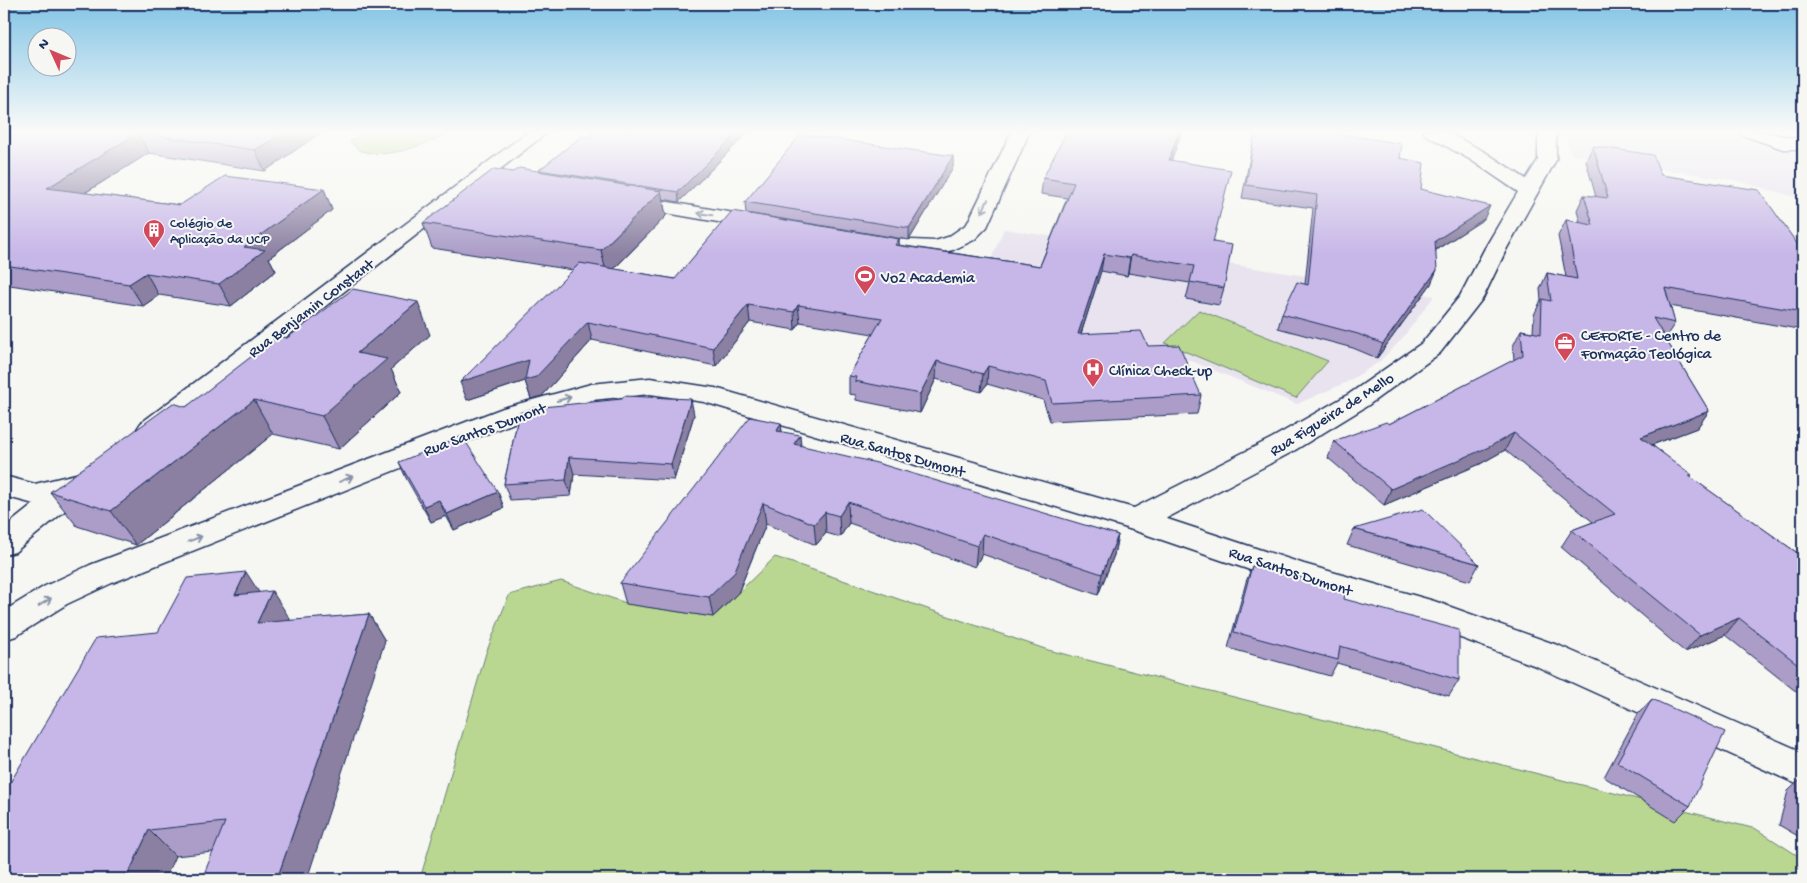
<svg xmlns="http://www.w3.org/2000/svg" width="1807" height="883" viewBox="0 0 1807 883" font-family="'Gochi Hand',sans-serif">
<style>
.built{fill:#e8e3ef}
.green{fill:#b9d790;stroke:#6a8377}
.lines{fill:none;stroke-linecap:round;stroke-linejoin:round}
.street-casing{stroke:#1b2f5e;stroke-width:3}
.secondary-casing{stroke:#1b2f5e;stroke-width:3}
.street{fill:#f6f6f2;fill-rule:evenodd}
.secondary{fill:#f6f6f2;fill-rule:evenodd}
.wall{fill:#ab9dc8;stroke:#1b2f5e}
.shaded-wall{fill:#8b80a2;stroke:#1b2f5e}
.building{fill:#c7b7e8;stroke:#1b2f5e}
.oneway{stroke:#8892a8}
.labels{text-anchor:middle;stroke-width:4;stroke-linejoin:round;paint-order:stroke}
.far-poi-label{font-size:14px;fill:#1b2f5e;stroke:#f6f6f2;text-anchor:start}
.poi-label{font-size:16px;fill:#1b2f5e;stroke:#f6f6f2;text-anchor:start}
.street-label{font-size:16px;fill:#1b2f5e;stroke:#f6f6f2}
</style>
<rect width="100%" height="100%" fill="#f6f6f2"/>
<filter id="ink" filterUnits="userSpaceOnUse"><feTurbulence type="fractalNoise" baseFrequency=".02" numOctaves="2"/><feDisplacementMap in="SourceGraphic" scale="10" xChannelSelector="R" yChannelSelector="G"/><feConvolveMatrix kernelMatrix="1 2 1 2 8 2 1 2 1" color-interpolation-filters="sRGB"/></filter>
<g filter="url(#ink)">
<!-- built -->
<g class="built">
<path d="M1562 131H1732L1775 148 1803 151V199L1734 180 1572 155Z"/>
<path d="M1004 229 1434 296 1401 340 1379 362 1347 382 1297 404 1174 354 967 316Z"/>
</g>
<!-- green -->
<g class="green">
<path d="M366 131H453C427 143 392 160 362 151 358 150 353 144 350 142Z"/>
<path d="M1199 310 1328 361 1296 398 1165 343Z"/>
<path d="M775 557 1048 650 1756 829 1803 859V879H420L486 653 509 595 561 581 629 604 713 617Z"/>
</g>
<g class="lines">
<!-- street casing -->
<g class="street-casing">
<g id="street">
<path d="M529 131H549L161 435 151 438 141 435 137 429 141 423Z"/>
<path d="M1012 131H1030L987 227 974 240 953 250 935 254H912L880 250 877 245 880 240 888 239 935 241 948 237 967 224Z"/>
<path d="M1423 131H1445L1485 152 1526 179 1538 160V131H1556V160L1507 248 1483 298 1440 353 1367 406 1292 452 1148 528 1137 531 1126 528 1122 520 1126 512 1272 438 1349 394 1422 343 1460 296 1485 248 1518 192 1471 160 1426 135Z"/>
<path d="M1739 131C1761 129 1781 137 1803 139V149H1783L1742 135Z"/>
<path d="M627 195 764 218 771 220 774 224 771 228 764 230 620 205 617 201 620 197Z"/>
</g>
</g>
<!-- secondary casing -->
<g class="secondary-casing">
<g id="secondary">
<path d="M650 378 715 388 1137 509 1304 564 1434 601 1560 646 1803 752V787L1536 666 1415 621 1291 584 1127 528 704 402 650 394 592 400 521 420 112 583 67 604 16 636 4 640V611L45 586 90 565 503 408 591 384Z"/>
<path d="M80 473 90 476 94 483 90 490 15 552 4 555V528L34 504 4 496V476L35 484Z"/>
</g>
</g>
<!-- street -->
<use href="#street" class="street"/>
<!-- secondary -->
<use href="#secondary" class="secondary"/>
</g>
<!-- wall -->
<g class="wall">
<path d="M4 131H323L265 171 149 153 85 193 180 205 324 189 332 210 269 258 276 271 231 306 159 295 143 306 4 284V139L10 132Z"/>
<path d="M595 131H749L679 202 663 199 666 216 614 269 675 279 899 239V245L1040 266 1067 198 1041 194 1043 178 1171 160 1213 242 1224 288 1219 305 1186 299 1190 283 1128 273 1127 276 1101 271 1081 334 1148 346 1201 395 1197 414 1050 421 1043 400 987 384 981 392 936 379 920 413 856 400V395L849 394V376L873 334 800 322 795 330 750 322 716 366 592 340 542 396 531 399 525 381 467 400 573 270 432 248 423 223 539 171V170L587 137Z"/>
<path d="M1255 131H1324L1400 158 1421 189 1484 219 1436 250 1431 284 1377 358 1353 348 1278 328 1282 314 1305 284 1313 208 1242 198Z"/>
<path d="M1593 146 1661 175 1803 252V330L1670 306 1675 323 1665 338 1709 411 1697 428 1652 445 1690 477 1803 557V697L1725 635 1685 652 1561 547 1572 530 1593 522 1505 450 1480 464 1384 505 1328 458 1334 441 1389 424 1514 360 1513 346 1521 330 1533 332 1534 315 1541 300 1540 289 1547 273 1566 277 1558 236 1566 220 1580 223 1577 210 1584 195 1596 197 1586 161Z"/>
<path d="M953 156V167L909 240 746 213 745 202Z"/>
<path d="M430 335 391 369 401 392 339 449 273 434 136 545 77 526 50 492 186 407 287 338Z"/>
<path d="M519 413 694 415 674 480 574 474 571 496 510 500 504 484Z"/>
<path d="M781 423 782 432 801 446 1118 535 1114 555 1098 595 982 554 975 567 849 523 840 537 826 533 816 545 766 524 738 593 713 617 626 604 620 583Z"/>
<path d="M399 462 498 492 504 508 454 530 446 516 431 522 406 478Z"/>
<path d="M1354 529 1479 564 1470 581 1347 545Z"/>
<path d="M1252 566 1344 599 1459 680 1449 696 1337 663 1330 676 1228 648 1246 582Z"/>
<path d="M259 593 290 619 289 621 369 614 385 641 213 852 175 856 4 879 158 632Z"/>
<path d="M1652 699 1690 806 1675 821 1604 777 1638 714Z"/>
<path d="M1803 777V839L1779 825 1788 791Z"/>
</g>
<!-- shaded-wall -->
<g class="shaded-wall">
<path d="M286 131H323L265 171 255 150Z"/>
<path d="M739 131H749L679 202 678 192Z"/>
<path d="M1179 131H1182L1166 176 1169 160Z"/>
<path d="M138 133 149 153 60 208 47 188Z"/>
<path d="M953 156V167L909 240V228Z"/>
<path d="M324 189 332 210 269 258 276 271 231 306 219 284 244 247Z"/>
<path d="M661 191 666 216 607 276 601 250Z"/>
<path d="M1490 206 1484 219 1429 254 1435 241Z"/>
<path d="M899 239V256L895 245Z"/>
<path d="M1104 254 1101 271 1075 352 1078 334Z"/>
<path d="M1131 255 1128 273 1127 276 1130 258Z"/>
<path d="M1437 270 1431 284 1377 358 1383 344Z"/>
<path d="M146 273 159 295 143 306 129 284Z"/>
<path d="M418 302 430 335 391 369 401 392 339 449 322 416 357 353Z"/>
<path d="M748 305 750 322 716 366 713 348Z"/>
<path d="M798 305 800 322 795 330 794 312Z"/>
<path d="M588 322 592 340 542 396 531 399 525 381 467 400 460 382Z"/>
<path d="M937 361 936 379 920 413V394Z"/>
<path d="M988 366 987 384 981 392 983 374Z"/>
<path d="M691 399 694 415 674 480 671 464Z"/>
<path d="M254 400 273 434 136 545 111 511Z"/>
<path d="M1709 411 1697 428 1630 453 1641 437Z"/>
<path d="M781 423 783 443 777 431Z"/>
<path d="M1514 433 1505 450 1480 464 1384 505 1391 489Z"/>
<path d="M800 435 802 456 794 444Z"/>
<path d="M569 457 574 474 571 496 566 480Z"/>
<path d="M498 492 504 508 454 530 447 514Z"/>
<path d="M439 500 446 516 431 522 424 506Z"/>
<path d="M848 502 849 523 840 537 839 516Z"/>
<path d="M763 503 766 524 738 593 713 617 709 597Z"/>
<path d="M825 512 826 533 816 545 814 524Z"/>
<path d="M983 534 982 554 975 567 977 546Z"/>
<path d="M1118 535 1114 555 1098 595 1102 574Z"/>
<path d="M246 572 264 600 235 595Z"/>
<path d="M272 591 290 619 276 651 257 623Z"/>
<path d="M369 614 385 641 307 879H277Z"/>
<path d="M1739 618 1725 635 1685 652 1700 635Z"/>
<path d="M149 830 175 856 165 879H126Z"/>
</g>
<!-- building -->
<g class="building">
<path d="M10 131H286L255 150 138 133 47 188 180 205 225 176 324 189 244 247 265 250 219 284 146 273 129 284 4 265V139Z"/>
<path d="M595 131H739L678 192 539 170 582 136 587 137Z"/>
<path d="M1067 131H1179L1169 160 1231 170 1213 242 1232 245 1224 288 1190 282 1194 266 1131 255 1130 258 1104 254 1078 334 1141 331 1148 346 1179 345 1201 395 1052 403 1046 381 988 366 983 374 937 361 920 394 855 381 856 377 849 376 882 318 798 305 794 312 748 305 713 348 588 322 536 377 525 380 529 360 460 382 580 263 675 279 732 211 899 239 895 245 1040 266 1074 183 1043 178Z"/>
<path d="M1255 131H1324L1402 144 1400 158 1424 163 1421 189 1490 206 1435 241 1437 270 1383 344 1358 334 1282 314 1297 282 1308 285 1317 195 1246 185Z"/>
<path d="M801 134 953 156 909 228 745 202Z"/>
<path d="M1593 146 1653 155 1661 175 1759 190 1803 252V312L1665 288 1675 323 1653 318 1709 411 1641 437 1692 475 1689 476 1803 557V668L1739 618 1700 635 1572 530 1615 514 1514 433 1489 447 1391 489 1334 441 1386 422 1389 424 1523 355 1521 330 1541 334 1542 299 1551 301 1547 273 1577 279 1566 220 1593 225 1584 195 1608 198Z"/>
<path d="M519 168 661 191 601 250 423 223 494 169 513 172Z"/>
<path d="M353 289 418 302 357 353 387 359 322 416 254 400 111 511 50 492 173 403 186 407 278 336 287 338Z"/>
<path d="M624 396 691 399 671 464 569 457 566 480 504 484 519 413 533 408 622 399Z"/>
<path d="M750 417 781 423 777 431 800 435 794 444 877 463 1118 535 1102 574 983 534 977 546 848 502 839 516 825 512 814 524 763 503 734 573 709 597 620 583Z"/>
<path d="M462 436 498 492 447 514 439 500 424 506 399 462Z"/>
<path d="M1423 509 1479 564 1354 529Z"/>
<path d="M1252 566 1346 588 1344 599 1459 630V680L1340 646 1338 660 1234 632Z"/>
<path d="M246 572 235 595 272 591 257 623 369 614 277 879H202L225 822 149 830 126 879H4V793L96 638 158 632 187 578Z"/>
<path d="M1652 699 1725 732 1690 806 1617 762Z"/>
<path d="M1803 785V814L1797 810Z"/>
</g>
<!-- one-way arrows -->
<defs><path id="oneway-shaft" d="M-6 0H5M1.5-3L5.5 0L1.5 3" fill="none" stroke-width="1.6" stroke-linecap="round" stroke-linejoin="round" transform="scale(1.25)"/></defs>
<g class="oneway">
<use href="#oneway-shaft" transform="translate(985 206) rotate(115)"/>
<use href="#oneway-shaft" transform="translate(705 214) rotate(-171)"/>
<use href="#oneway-shaft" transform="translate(564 399) rotate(-16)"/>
<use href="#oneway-shaft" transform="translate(346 479) rotate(-22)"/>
<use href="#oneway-shaft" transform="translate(195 539) rotate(-21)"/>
<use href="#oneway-shaft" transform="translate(45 602) rotate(-32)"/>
</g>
</g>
<!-- sky -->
<linearGradient id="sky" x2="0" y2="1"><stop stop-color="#82c4e5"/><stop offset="0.52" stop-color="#fbfbf9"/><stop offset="1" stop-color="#fbfbf9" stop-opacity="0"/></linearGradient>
<rect width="1807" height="254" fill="url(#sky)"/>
<!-- icons -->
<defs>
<g id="building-pin" transform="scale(1.125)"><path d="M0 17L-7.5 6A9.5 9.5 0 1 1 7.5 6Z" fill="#d1495b" stroke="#f6f6f2"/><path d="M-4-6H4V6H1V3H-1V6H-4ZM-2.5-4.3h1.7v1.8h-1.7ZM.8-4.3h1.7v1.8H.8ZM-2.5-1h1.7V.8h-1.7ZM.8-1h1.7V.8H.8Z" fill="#fff"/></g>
<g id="stadium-pin" transform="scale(1.125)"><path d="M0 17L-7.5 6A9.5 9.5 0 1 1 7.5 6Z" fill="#d1495b" stroke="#f6f6f2"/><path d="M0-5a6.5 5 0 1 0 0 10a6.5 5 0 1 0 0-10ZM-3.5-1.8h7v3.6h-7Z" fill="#fff"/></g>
<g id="office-pin" transform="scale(1.125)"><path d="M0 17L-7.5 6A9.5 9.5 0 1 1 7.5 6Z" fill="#d1495b" stroke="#f6f6f2"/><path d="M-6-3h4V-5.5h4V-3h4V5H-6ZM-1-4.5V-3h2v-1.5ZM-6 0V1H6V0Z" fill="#fff"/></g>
<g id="hospital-pin" transform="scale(1.125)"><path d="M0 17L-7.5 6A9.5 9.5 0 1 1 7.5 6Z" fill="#d1495b" stroke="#f6f6f2"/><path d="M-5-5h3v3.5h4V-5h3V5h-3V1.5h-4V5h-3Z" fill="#fff"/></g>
</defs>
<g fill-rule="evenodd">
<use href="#building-pin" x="154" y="230"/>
<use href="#stadium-pin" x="865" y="276"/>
<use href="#office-pin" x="1565" y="343"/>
<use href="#hospital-pin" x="1093" y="369"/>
</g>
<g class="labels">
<!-- far-poi labels -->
<g class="far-poi-label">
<text x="170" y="227">Colégio de<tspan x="170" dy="16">Aplicação da UCP</tspan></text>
</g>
<!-- poi labels -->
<g class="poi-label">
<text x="881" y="282">Vo2 Academia</text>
<text x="1581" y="340">CEFORTE - Centro de<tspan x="1581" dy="18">Formação Teológica</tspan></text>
<text x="1109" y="375">Clínica Check-up</text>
</g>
<!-- street labels -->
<g class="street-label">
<text transform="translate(310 307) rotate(-37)" y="6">Rua Benjamin Constant</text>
<text transform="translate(1331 413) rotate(-32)" y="6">Rua Figueira de Mello</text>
<text transform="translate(484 428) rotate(-20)" y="6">Rua Santos Dumont</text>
<text transform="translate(903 453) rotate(16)" y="6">Rua Santos Dumont</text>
<text transform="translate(1291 570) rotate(18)" y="6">Rua Santos Dumont</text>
</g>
</g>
<!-- margin -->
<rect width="1807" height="883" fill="none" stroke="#f6f6f2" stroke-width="20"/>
<rect x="10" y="10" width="1787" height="863" fill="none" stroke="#1b2f5e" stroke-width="2" filter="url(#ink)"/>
<!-- north arrow -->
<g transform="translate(52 52) rotate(314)"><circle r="24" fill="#f6f6f2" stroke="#9ea6b7"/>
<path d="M0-4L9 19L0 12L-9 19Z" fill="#d1495b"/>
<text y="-8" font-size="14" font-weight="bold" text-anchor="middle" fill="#1b2f5e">N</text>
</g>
</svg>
